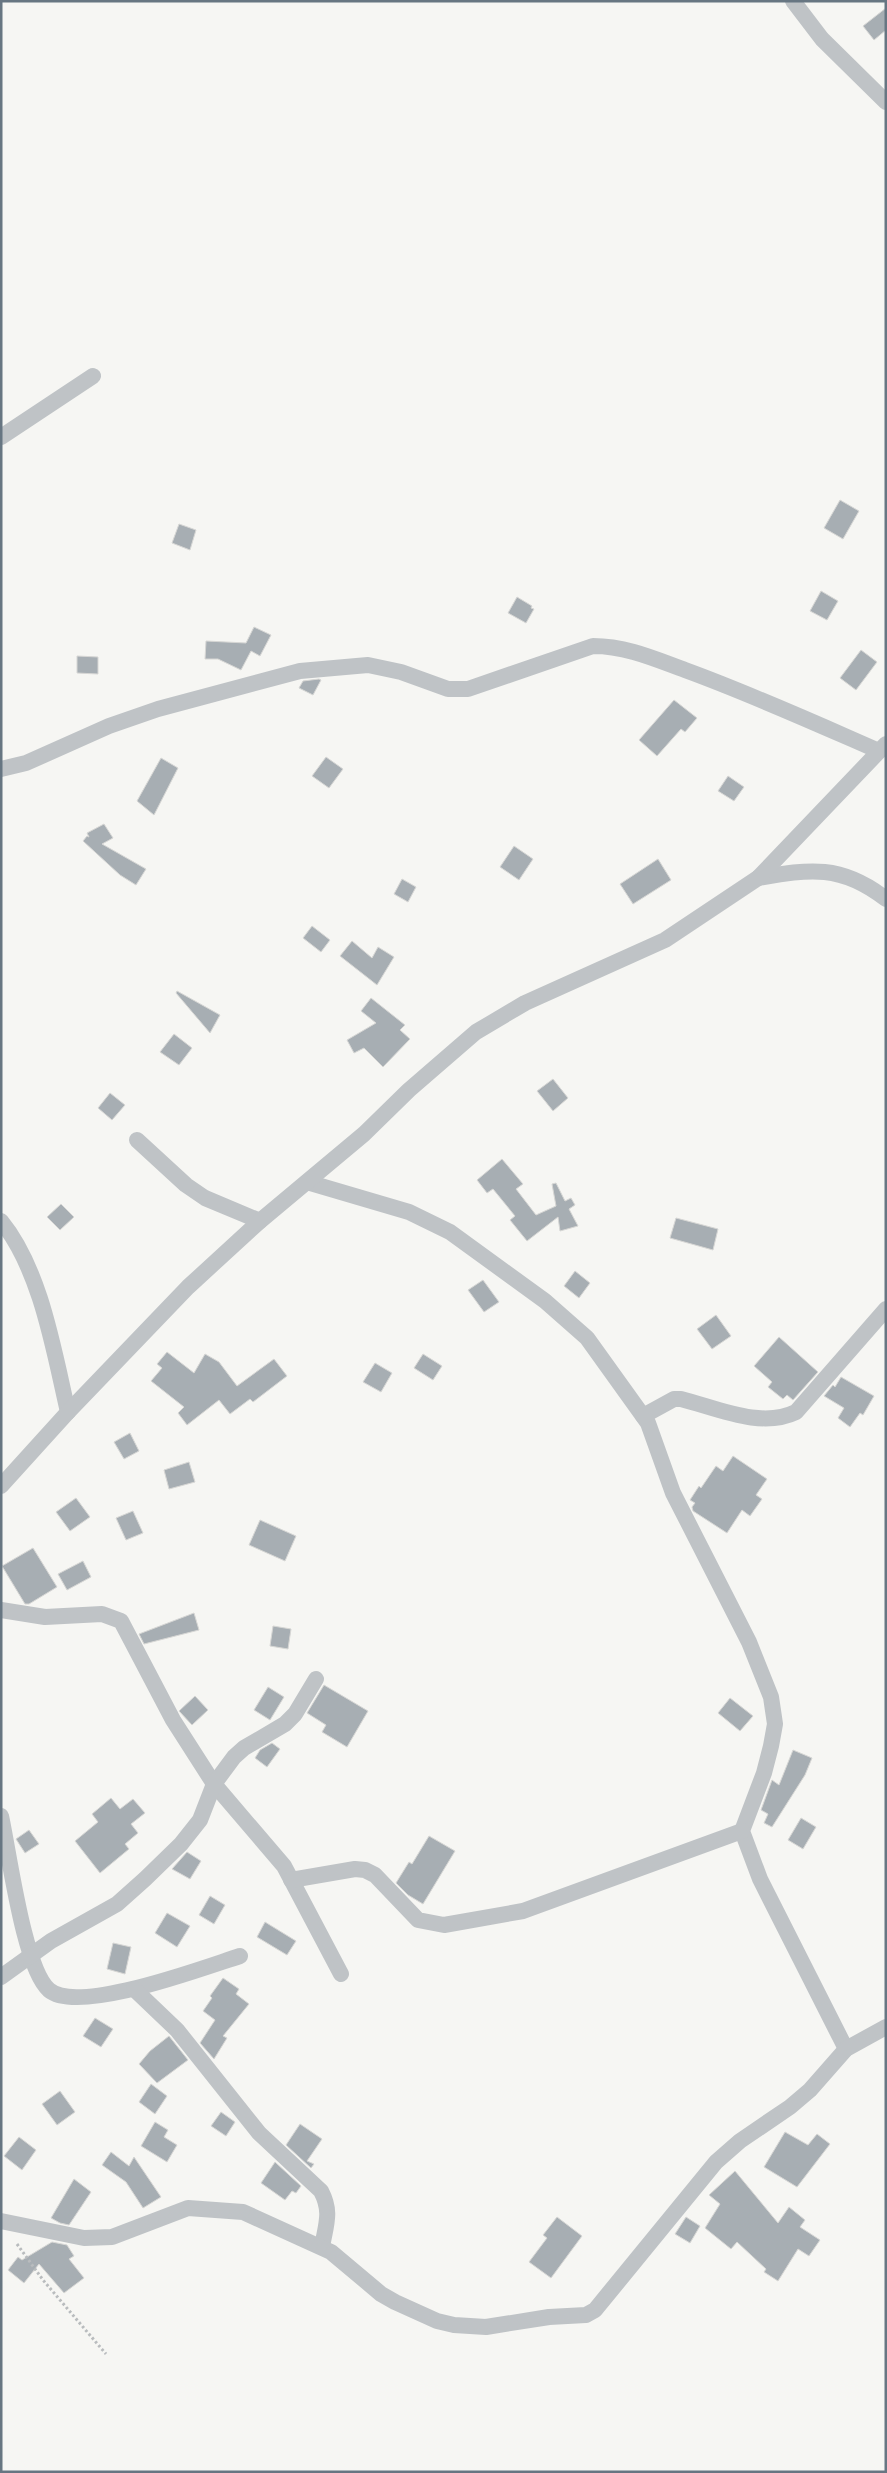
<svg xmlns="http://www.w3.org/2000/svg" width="887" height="2473" viewBox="0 0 887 2473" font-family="'Archivo Narrow',sans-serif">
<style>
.building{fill:#a7aeb3;stroke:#d7d7d5}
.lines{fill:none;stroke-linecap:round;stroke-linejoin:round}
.path{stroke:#b9bcbe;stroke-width:3;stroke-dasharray:2.5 2.5;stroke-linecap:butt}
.street{stroke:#bfc3c6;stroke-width:16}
</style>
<rect width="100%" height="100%" fill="#f6f6f3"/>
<!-- building -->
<g class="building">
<path d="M886 8V30L874 40 863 26Z"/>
<path d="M840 500 859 511 843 539 824 528Z"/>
<path d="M179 524 196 530 190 550 172 543Z"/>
<path d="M821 591 838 601 827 620 810 611Z"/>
<path d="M517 597 532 606 531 608 534 609 526 623 508 613Z"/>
<path d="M254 627 271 635 260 656 251 651 241 670 218 659H205L206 641 246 643Z"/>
<path d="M861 650 877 662 856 690 840 678Z"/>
<path d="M77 656 98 657V674L77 673Z"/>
<path d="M319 679 321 680 313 695 299 688 303 681Z"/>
<path d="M674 700 697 718 685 732 681 729 657 756 639 740Z"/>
<path d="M326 757 343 769 329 788 312 776Z"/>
<path d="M161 758 178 768 154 815 137 801Z"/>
<path d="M728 776 744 787 734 801 718 791Z"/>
<path d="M104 824 113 838 102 844 146 869 136 885 120 875 83 841 87 836 89 837 87 833Z"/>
<path d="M514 846 533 859 519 880 500 867Z"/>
<path d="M658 859 671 880 633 904 620 884Z"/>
<path d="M402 879 416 887 408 902 394 894Z"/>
<path d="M312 926 330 940 321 952 303 938Z"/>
<path d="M352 941 372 958 378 947 394 957 377 985 340 956Z"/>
<path d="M177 991 220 1015 210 1033 176 993Z"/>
<path d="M371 998 405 1025 400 1030 410 1039 383 1067 364 1048 354 1053 347 1040 376 1023 361 1011Z"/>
<path d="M174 1034 192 1048 179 1065 160 1052Z"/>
<path d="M553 1079 568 1098 553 1111 537 1091Z"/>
<path d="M110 1093 125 1105 112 1120 98 1108Z"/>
<path d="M502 1159 523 1184 516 1189 536 1215 556 1206 552 1184 556 1183 565 1201 571 1198 575 1205 569 1209 578 1226 560 1231 558 1217 527 1241 510 1220 515 1216 493 1189 487 1193 477 1180Z"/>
<path d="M61 1204 74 1217 60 1230 47 1217Z"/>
<path d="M676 1218 718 1229 713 1250 670 1238Z"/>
<path d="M575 1271 590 1283 579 1298 564 1286Z"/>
<path d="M483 1280 499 1302 484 1312 468 1290Z"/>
<path d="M716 1315 731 1336 712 1349 697 1329Z"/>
<path d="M779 1337 818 1372 793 1400 787 1395 783 1399 768 1387 772 1382 754 1366Z"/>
<path d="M167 1352 194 1373 205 1354 219 1362 237 1386 274 1359 287 1376 253 1402 250 1399 230 1414 219 1400 187 1425 178 1413 184 1407 151 1381 162 1368 157 1364Z"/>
<path d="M423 1354 442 1366 433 1380 414 1368Z"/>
<path d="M375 1363 392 1373 381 1392 363 1382Z"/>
<path d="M841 1377 874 1396 863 1415 860 1413 850 1427 838 1418 844 1408 824 1396 833 1385 835 1387Z"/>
<path d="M130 1433 139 1451 124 1459 114 1442Z"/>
<path d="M733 1456 767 1479 756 1495 762 1499 750 1516 742 1510 727 1533 693 1511 692 1507 695 1503 690 1500 699 1486 701 1488 716 1466 723 1471Z"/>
<path d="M189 1462 195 1482 169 1489 164 1470Z"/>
<path d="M76 1498 90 1517 70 1531 56 1512Z"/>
<path d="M133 1511 143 1533 126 1540 116 1518Z"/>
<path d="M260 1520 296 1536 285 1561 249 1545Z"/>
<path d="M33 1548 57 1587 29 1604H25L2 1566Z"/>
<path d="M83 1561 91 1577 67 1590 58 1574Z"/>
<path d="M194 1613 199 1630 144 1644 139 1634Z"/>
<path d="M273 1626 291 1629 288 1649 270 1646Z"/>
<path d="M324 1685 368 1711 347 1747 322 1732 326 1725 307 1713Z"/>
<path d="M268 1687 284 1697 270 1720 254 1710Z"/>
<path d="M195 1696 208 1710 192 1725 179 1711Z"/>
<path d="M730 1698 753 1716 740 1731 718 1713Z"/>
<path d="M272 1743 280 1749 267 1767 255 1758 260 1750Z"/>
<path d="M793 1750 812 1758 805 1775 772 1827 764 1823 768 1814 761 1810 772 1780 779 1785Z"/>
<path d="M111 1798 120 1809 133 1799 145 1813 131 1824 138 1833 125 1844 129 1849 100 1873 75 1841 98 1822 92 1814Z"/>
<path d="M801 1818 816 1827 803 1849 788 1840Z"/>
<path d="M29 1830 39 1844 25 1853 16 1839Z"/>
<path d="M429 1836 455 1851 423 1904 408 1895 396 1883 409 1862 412 1864Z"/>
<path d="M187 1852 201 1861 190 1879 172 1869Z"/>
<path d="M210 1896 225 1905 214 1924 199 1915Z"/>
<path d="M167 1913 190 1926 177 1947 155 1933Z"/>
<path d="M265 1922 296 1941 287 1955 257 1937Z"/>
<path d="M113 1943 131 1947 125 1974 107 1969Z"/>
<path d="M223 1978 239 1989 236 1994 249 2004 223 2036 227 2038 214 2059 200 2043 215 2020 203 2011 212 1998 210 1996Z"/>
<path d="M95 2018 113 2029 101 2047 83 2036Z"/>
<path d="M169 2036 188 2060 157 2083 139 2064 150 2051Z"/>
<path d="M151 2084 167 2096 155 2114 139 2102Z"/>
<path d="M60 2091 75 2112 57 2125 42 2104Z"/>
<path d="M221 2112 235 2122 226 2136 211 2126Z"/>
<path d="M155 2122 168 2130 164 2137 177 2145 167 2162 141 2146Z"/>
<path d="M300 2124 322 2139 307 2161 314 2164 311 2168 286 2145Z"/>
<path d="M785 2132 808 2145 817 2134 830 2144 797 2187 764 2167Z"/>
<path d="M19 2137 36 2150 22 2170 4 2156Z"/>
<path d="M111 2152 129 2166 134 2157 161 2197 143 2208 126 2182 102 2165Z"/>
<path d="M275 2162 301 2186 296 2193 292 2191 285 2200 261 2183Z"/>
<path d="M735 2171 778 2223 789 2207 805 2220 800 2227 820 2240 809 2256 798 2249 778 2281 764 2272 766 2269 737 2242 731 2249 705 2228 720 2204 709 2195Z"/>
<path d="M74 2179 91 2192 69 2225 60 2223 51 2218Z"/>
<path d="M557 2217 582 2236 551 2278 529 2262 547 2238 543 2235Z"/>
<path d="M686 2217 700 2226 690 2243 675 2234Z"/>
<path d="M52 2242 67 2245 74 2256 69 2259 84 2278 64 2293 39 2264 24 2283 8 2270 18 2257 22 2260Z"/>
</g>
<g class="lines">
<!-- path -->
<path class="path" d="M17 2244 43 2280 106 2354"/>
<!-- street -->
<g class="street">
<path d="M793 1 822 39 886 102"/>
<path d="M1 437 93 376"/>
<path d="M1 769 26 763 109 726 158 709 300 671 368 665 401 672 448 689H468L593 646C626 646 655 659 685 670 751 694 815 723 879 751"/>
<path d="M758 878C810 869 841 864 886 899"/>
<path d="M137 1140 186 1185 205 1198 260 1221"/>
<path d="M307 1182 409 1212 450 1232 545 1301 587 1338 648 1423 673 1493 749 1642 771 1697 775 1724 771 1746 764 1773 742 1831 760 1879 846 2049"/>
<path d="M1 1221C41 1270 54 1352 68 1412"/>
<path d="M643 1416 674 1399H681C717 1408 761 1429 796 1412L886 1309"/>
<path d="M1 1486 68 1412 188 1287 260 1221 364 1134 409 1090 476 1032 525 1003 665 940 758 878 886 744"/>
<path d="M1 1610 45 1617 102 1614 121 1621 173 1720 214 1784 284 1866 341 1974"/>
<path d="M1 1816C9 1852 24 1969 49 1990 78 2015 205 1967 240 1956"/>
<path d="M291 1880 355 1869 365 1870 375 1875 418 1920 444 1925 523 1911 742 1831"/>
<path d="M1 1977 51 1941 117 1904 145 1879 181 1844 200 1820 214 1784 234 1757 244 1748 285 1724 295 1714 316 1679"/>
<path d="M134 1989 177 2030 259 2133 321 2191C332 2212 326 2224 322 2247"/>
<path d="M1 2221 84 2238 112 2237 188 2208 243 2212 331 2252 381 2294 395 2302 437 2321 454 2325 486 2327 549 2317 586 2315 595 2310 716 2162 740 2141 790 2107 810 2090 846 2049 886 2027"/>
</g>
</g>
<!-- border -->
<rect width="887" height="2473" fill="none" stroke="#677682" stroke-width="5"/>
</svg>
